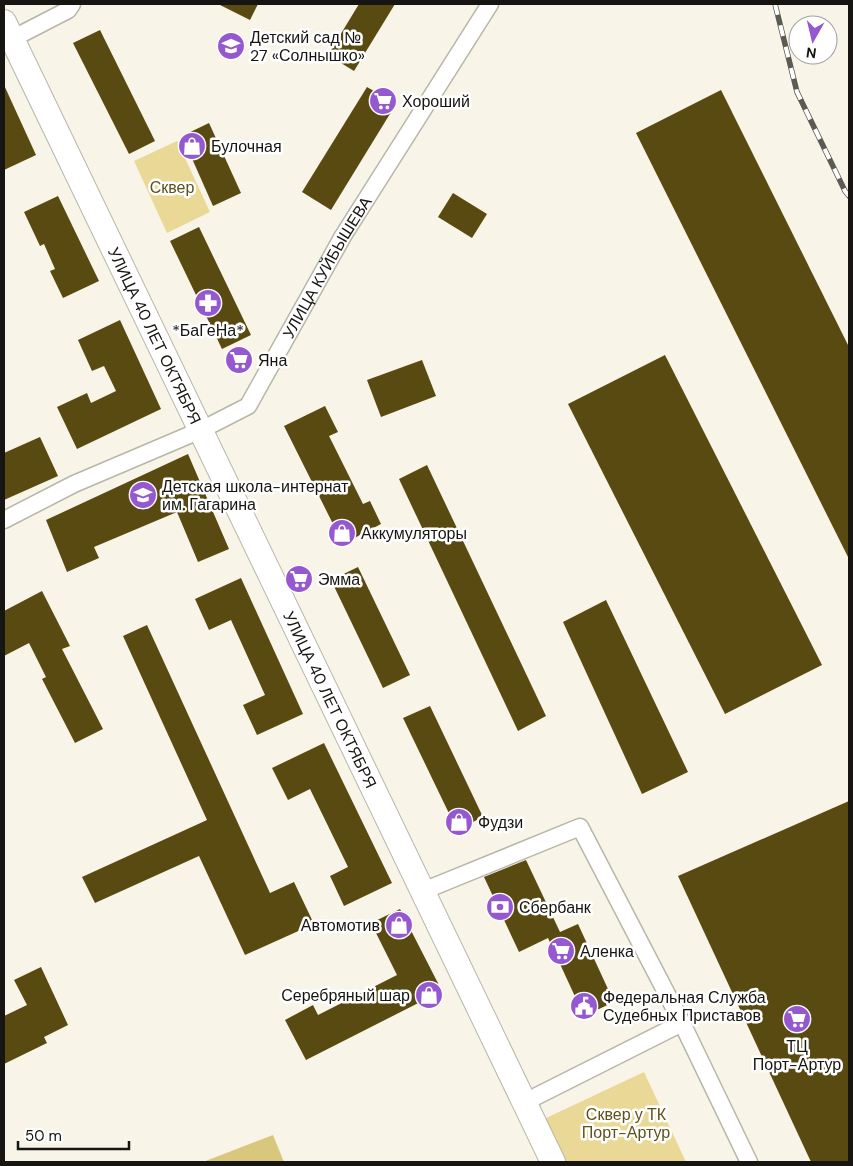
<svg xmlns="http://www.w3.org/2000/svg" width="853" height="1166" viewBox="0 0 853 1166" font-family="'DM Sans',sans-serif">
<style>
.green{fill:#ead996}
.forest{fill:#d9c77e}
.building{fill:#584a10}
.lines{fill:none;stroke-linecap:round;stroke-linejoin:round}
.street-casing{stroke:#b9b6a9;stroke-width:19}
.secondary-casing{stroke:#b9b6a9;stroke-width:26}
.street{stroke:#fff;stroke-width:16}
.secondary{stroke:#fff;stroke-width:24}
.rail-casing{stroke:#5c5a53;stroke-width:5.5}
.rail{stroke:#fff;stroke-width:4;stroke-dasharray:11;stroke-linecap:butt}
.labels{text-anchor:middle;stroke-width:5;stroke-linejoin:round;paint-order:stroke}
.poi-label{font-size:16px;fill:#161511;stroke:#fff;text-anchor:start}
.park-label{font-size:16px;fill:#5e511a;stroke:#fff}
.street-label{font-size:16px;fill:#161511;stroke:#fff}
</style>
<rect width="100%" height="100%" fill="#f8f5e8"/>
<!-- green -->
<g class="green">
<path d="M177 141 210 212 167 233 134 161Z"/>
<path d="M644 1072 686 1162H565L544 1119Z"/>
</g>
<!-- forest -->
<path class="forest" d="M273 1135 284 1162H203Z"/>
<!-- building -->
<g class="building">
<path d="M218 4H258L250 20Z"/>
<path d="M359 4H395L354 71 328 55Z"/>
<path d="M100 30 155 141 129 154 73 43Z"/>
<path d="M4 85 36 155 4 170Z"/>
<path d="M367 87 396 104 331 210 302 192Z"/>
<path d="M721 90 849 347V559L636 133Z"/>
<path d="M209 123 241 193 213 206 182 136Z"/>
<path d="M453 193 487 214 472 238 438 217Z"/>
<path d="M58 196 99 281 63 298 50 271 55 269 44 244 40 246 24 212Z"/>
<path d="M199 227 251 335 222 349 170 241Z"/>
<path d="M120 320 161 409 77 449 57 407 87 393 91 403 116 391 104 366 92 371 78 340Z"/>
<path d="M665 355 822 665 725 714 568 404Z"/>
<path d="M422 360 436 396 381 417 367 380Z"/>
<path d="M325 406 338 432 329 436 363 504 370 501 381 524 343 544 284 426Z"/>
<path d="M40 437 58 476 4 500V453Z"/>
<path d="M188 454 229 549 198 562 177 512 94 547 99 558 67 572 46 520Z"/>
<path d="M427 465 546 716 518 731 399 479Z"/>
<path d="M358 567 410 675 383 688 331 580Z"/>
<path d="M241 578 303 714 257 735 243 705 265 695 231 620 209 630 195 599Z"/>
<path d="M42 591 70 646 62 649 103 729 75 743 42 679 46 677 29 643 4 656V611Z"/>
<path d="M606 600 688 772 642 794 563 622Z"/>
<path d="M147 625 270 893 294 882 314 924 245 955 199 856 95 903 82 877 207 820 123 636Z"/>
<path d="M430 706 483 817 457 830 403 718Z"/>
<path d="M324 743 392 883 344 906 330 876 348 867 310 789 288 800 272 768Z"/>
<path d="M849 801V1162H811L678 876Z"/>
<path d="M526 860 560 932 578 924 614 1002 584 1016 548 938 519 952 484 877Z"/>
<path d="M400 909 442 991 306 1060 285 1020 313 1005 318 1015 397 975 371 923Z"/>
<path d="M41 967 68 1025 44 1037 47 1043 4 1064V1016L27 1005 14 980Z"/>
</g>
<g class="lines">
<!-- street casing -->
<g class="street-casing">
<g id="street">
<path d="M4 43 68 10 72 4"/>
<path id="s1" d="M4 520 74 484 201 430 248 406 343 236 490 4"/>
<path d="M423 891 580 827 682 1023"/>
<path d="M525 1102 682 1023 749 1162"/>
</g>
</g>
<!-- secondary casing -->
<g class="secondary-casing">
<g id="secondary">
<path id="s2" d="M4 22 553 1162"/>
</g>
</g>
<!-- street -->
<use href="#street" class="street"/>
<!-- secondary -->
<use href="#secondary" class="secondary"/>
<!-- rail casing -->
<g class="rail-casing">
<path id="rail" d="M775 4 797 92 845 191 849 196"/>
</g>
<!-- rail -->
<use href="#rail" class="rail"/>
</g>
<!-- icons -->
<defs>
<g id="school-disc" transform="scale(1.4375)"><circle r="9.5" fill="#9658cf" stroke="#fff"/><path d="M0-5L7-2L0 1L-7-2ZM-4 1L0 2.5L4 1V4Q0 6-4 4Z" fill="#fff"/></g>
<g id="supermarket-disc" transform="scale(1.4375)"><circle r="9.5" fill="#9658cf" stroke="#fff"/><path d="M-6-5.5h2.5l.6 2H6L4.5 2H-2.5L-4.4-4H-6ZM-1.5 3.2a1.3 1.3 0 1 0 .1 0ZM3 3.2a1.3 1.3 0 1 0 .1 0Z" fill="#fff"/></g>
<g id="shop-disc" transform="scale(1.4375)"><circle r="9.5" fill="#9658cf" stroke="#fff"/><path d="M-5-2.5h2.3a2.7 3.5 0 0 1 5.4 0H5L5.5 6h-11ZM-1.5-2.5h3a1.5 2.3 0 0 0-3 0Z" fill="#fff"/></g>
<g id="pharmacy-disc" transform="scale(1.4375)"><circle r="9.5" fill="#9658cf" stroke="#fff"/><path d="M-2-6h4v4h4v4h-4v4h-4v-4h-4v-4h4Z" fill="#fff"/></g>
<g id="bank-disc" transform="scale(1.4375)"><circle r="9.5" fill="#9658cf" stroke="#fff"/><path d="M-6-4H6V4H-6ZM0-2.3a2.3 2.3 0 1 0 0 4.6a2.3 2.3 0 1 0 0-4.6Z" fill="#fff"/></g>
<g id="civic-disc" transform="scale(1.4375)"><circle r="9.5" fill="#9658cf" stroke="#fff"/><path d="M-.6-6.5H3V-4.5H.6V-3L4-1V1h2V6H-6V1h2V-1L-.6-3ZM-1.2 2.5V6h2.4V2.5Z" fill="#fff"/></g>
</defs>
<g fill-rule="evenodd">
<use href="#school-disc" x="231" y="46"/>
<use href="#supermarket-disc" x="383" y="101"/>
<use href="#shop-disc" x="192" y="146"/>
<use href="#pharmacy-disc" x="208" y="303"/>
<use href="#supermarket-disc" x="239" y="360"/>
<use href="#school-disc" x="143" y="495"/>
<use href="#shop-disc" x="342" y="533"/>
<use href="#supermarket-disc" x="299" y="579"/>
<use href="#shop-disc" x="459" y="822"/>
<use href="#bank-disc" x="500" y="907"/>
<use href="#shop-disc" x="399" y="925"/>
<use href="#supermarket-disc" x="561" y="951"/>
<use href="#shop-disc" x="429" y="995"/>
<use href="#civic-disc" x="584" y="1006"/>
<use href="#supermarket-disc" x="797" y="1019"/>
</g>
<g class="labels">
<!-- poi labels -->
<g class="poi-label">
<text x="250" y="43">Детский сад №<tspan x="250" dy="18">27 «Солнышко»</tspan></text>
<text x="402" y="107">Хороший</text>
<text x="211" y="152">Булочная</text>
<text x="208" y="336" text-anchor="middle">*БаГеНа*</text>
<text x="258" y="366">Яна</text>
<text x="162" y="492">Детская школа-интернат<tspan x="162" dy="18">им. Гагарина</tspan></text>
<text x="361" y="539">Аккумуляторы</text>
<text x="318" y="585">Эмма</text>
<text x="478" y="828">Фудзи</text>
<text x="519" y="913">Сбербанк</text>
<text x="380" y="931" text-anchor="end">Автомотив</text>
<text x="580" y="957">Аленка</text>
<text x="410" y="1001" text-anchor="end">Серебряный шар</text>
<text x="603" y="1003">Федеральная Служба<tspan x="603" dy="18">Судебных Приставов</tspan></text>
<text x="797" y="1052" text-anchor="middle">ТЦ<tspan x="797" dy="18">Порт-Артур</tspan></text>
</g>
<!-- park labels -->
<g class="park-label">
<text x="172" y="193">Сквер</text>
<text x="626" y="1120">Сквер у ТК<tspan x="626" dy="18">Порт-Артур</tspan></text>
</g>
<!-- street labels -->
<g class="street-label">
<text dy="6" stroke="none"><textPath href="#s1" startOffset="429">УЛИЦА КУЙБЫШЕВА</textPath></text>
<text dy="6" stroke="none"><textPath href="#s2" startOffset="348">УЛИЦА 40 ЛЕТ ОКТЯБРЯ</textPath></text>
<text dy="6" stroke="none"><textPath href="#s2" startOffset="752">УЛИЦА 40 ЛЕТ ОКТЯБРЯ</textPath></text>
</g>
</g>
<!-- border -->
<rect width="853" height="1166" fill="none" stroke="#161511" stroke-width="10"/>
<!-- north arrow -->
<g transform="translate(813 40) rotate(188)"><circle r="24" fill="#ffffff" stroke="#a2a1a0"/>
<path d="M0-4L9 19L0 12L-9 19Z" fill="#9658cf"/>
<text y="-8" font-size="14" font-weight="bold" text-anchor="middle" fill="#161511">N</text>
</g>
<!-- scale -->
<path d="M18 1141v8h111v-8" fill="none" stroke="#161511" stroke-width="2.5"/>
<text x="25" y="1141" font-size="15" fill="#161511" stroke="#ffffff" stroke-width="4" paint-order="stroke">50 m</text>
</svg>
